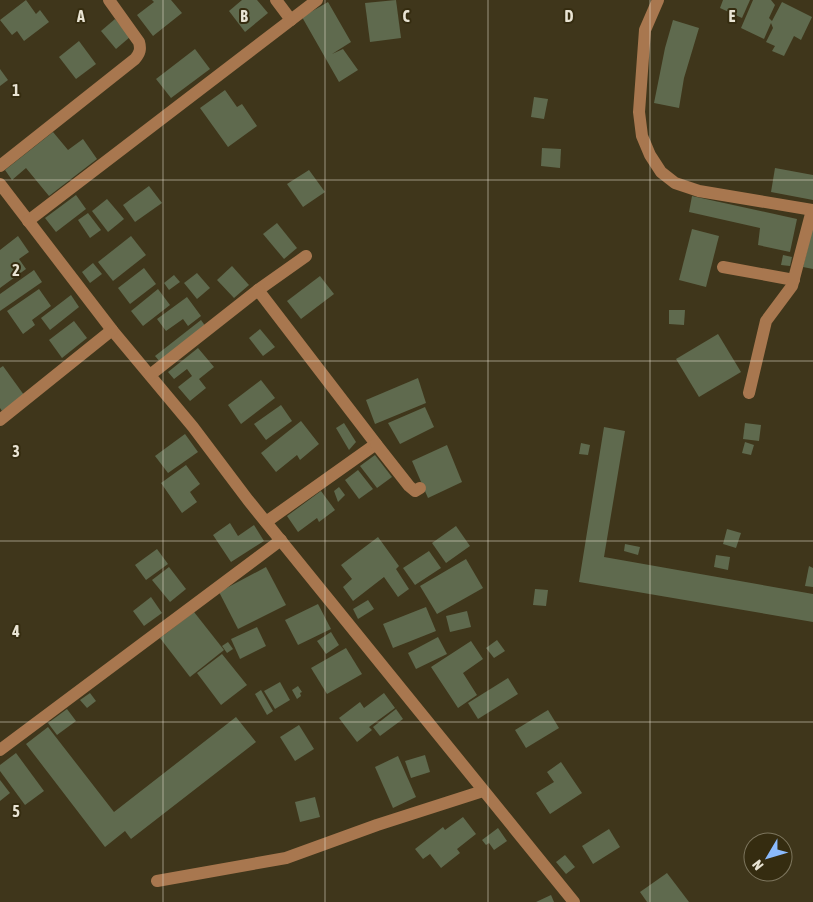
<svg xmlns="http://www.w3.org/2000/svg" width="813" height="902" viewBox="0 0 813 902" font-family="'Asap Condensed',sans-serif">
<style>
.building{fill:#5f6a4e}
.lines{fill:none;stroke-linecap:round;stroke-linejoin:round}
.minor{stroke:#a8774f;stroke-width:12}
.grid{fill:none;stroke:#e9e4d4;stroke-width:1;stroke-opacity:0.55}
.grid-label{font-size:16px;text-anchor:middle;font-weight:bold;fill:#e9e4d4;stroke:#352c10;stroke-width:4;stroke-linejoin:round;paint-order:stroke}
</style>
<rect width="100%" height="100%" fill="#3f361b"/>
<!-- building -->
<g class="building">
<path d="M26 0 36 14 40 10 49 22 24 41 17 31 12 35 0 20Z"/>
<path d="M152 0H171L182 13 153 36 137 15 154 2Z"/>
<path d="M242 0H257L268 13 245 32 229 11Z"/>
<path d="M396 0 401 38 370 42 365 3Z"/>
<path d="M723 0H750L742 18 720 8Z"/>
<path d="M753 0H771L775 5 769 18 772 21 782 2 812 17 801 40 794 36 784 56 772 51 775 46 766 42 773 28 771 23 764 39 741 28Z"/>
<path d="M328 2 351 42 332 54 343 49 358 70 339 82 302 17Z"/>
<path d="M115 19 130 37 116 49 101 31Z"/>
<path d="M673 20 699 28 684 78 679 108 654 103 665 48Z"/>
<path d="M79 41 96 64 76 79 59 57Z"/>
<path d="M195 49 210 69 171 98 156 79Z"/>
<path d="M0 69 8 80 0 86Z"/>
<path d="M225 90 237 107 242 104 257 126 228 147 200 108Z"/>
<path d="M534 97 548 99 544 119 531 117Z"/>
<path d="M53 132 68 150 83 139 97 159 49 196 26 168 12 180 5 170Z"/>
<path d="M542 148 561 149 560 168 541 166Z"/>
<path d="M775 168 813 175V200L771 192Z"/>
<path d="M309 170 325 192 303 207 287 184Z"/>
<path d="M149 186 162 203 135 222 123 205Z"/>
<path d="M76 195 86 209 56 232 45 218Z"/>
<path d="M692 196 797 219 790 252 758 245 760 228 689 212Z"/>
<path d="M107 199 124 219 108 232 92 211Z"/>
<path d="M88 213 101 230 90 238 78 220Z"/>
<path d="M277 223 297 248 284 259 263 234Z"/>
<path d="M813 226V269L803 267Z"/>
<path d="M692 229 719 236 706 287 679 280Z"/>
<path d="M18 236 29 252 19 259 26 269 0 288V250Z"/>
<path d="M131 236 146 255 113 281 98 262Z"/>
<path d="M783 255 792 257 790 266 781 265Z"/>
<path d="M93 263 102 274 90 283 82 272Z"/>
<path d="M232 266 249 285 234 298 217 280Z"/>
<path d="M144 268 156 284 130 304 118 288Z"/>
<path d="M34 270 42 282 0 311V294Z"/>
<path d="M197 273 210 288 197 299 184 283Z"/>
<path d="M174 275 180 282 169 290 164 283Z"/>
<path d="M320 276 334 294 301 319 287 301Z"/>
<path d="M39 289 51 306 32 320 35 325 23 334 7 311Z"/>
<path d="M158 289 170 305 143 326 131 311Z"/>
<path d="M71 295 79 307 50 330 41 318Z"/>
<path d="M187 297 201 316 188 326 183 319 166 331 157 319Z"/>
<path d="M669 310H685L684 325 669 324Z"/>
<path d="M201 320 206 327 160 362 155 356Z"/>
<path d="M74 321 87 338 62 358 49 340Z"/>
<path d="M260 329 275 347 263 356 249 338Z"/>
<path d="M718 334 741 372 699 397 676 359Z"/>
<path d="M198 348 214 367 199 379 206 388 190 401 178 387 192 376 187 369 174 379 168 372Z"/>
<path d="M3 366 24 395 2 411 0 408V368Z"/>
<path d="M418 378 426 403 375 424 366 400Z"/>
<path d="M261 380 275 398 241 424 228 405Z"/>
<path d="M281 405 292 421 266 440 254 424Z"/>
<path d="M425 407 434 427 400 444 388 423Z"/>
<path d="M301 421 319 444 300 460 297 455 276 472 261 453Z"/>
<path d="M344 423 356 442 349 450 336 428Z"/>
<path d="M745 423 761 425 759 441 743 439Z"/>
<path d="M604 427 625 431 604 557 813 594V622L579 582Z"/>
<path d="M185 434 198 452 168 473 155 456Z"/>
<path d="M745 442 754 445 751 455 742 453Z"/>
<path d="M581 443 590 445 588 455 579 454Z"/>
<path d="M447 445 462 482 428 498 412 461Z"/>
<path d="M375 455 392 477 377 488 360 466Z"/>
<path d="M186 465 200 484 190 492 197 502 182 513 161 483Z"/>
<path d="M358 470 373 489 359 499 345 480Z"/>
<path d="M339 487 345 495 338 502 334 491Z"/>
<path d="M321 491 335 510 319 522 317 518 298 532 287 516Z"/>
<path d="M230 523 238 536 254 525 264 541 231 562 213 535Z"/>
<path d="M456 526 470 546 446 563 432 543Z"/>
<path d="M727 529 741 533 736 548 723 544Z"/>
<path d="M378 537 399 566 396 569 409 589 398 597 384 577 353 601 343 587 352 579 341 565Z"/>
<path d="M625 544 640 547 638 555 624 551Z"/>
<path d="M157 549 168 564 146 580 135 565Z"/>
<path d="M429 551 441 568 415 585 403 568Z"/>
<path d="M716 555 730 557 728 570 714 567Z"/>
<path d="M466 559 483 588 437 614 420 586Z"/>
<path d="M809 566 813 568V587L805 586Z"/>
<path d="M169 567 186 589 170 602 152 580Z"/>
<path d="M266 567 286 605 238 629 219 592Z"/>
<path d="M535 589 548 590 546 606 533 605Z"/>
<path d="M151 597 162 613 144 626 133 611Z"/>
<path d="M368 600 374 609 358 619 353 609Z"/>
<path d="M318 604 331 629 298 645 285 620Z"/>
<path d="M426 607 436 631 393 648 383 624Z"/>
<path d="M467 611 471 627 450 632 446 616Z"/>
<path d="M194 612 224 650 190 677 160 638Z"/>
<path d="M257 627 266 646 240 659 231 639Z"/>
<path d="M331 632 339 645 326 654 317 641Z"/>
<path d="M438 637 447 654 416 669 408 653Z"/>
<path d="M497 640 505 651 494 658 486 648Z"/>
<path d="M471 641 483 659 463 673 477 695 458 708 431 667Z"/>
<path d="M228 642 233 649 227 653 222 646Z"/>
<path d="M346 648 362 674 327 694 311 668Z"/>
<path d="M222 654 247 685 221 705 197 673Z"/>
<path d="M508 678 518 694 478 719 468 703Z"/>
<path d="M280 682 290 700 275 709 264 691Z"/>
<path d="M298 686 302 692 300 693 301 696 297 699 292 690Z"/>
<path d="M261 690 273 711 267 715 255 694Z"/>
<path d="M90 693 96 701 87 708 80 700Z"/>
<path d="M384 693 395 708 369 727 372 730 357 742 339 718 360 702 364 708Z"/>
<path d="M67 709 76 721 57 735 48 723Z"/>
<path d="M396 709 403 719 380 736 373 727Z"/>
<path d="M548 710 559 728 526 748 515 730Z"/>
<path d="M236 717 256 742 131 839 125 831 105 847 26 744 48 727 114 812Z"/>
<path d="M299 725 314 749 295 761 280 737Z"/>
<path d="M16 753 44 791 25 805 0 771V765Z"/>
<path d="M425 755 430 772 411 778 405 761Z"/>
<path d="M398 756 416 797 393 808 375 767Z"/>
<path d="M561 762 582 793 550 814 536 793 554 782 547 772Z"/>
<path d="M0 780 10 793 0 801Z"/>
<path d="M315 797 320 817 300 822 295 802Z"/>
<path d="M463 817 476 834 457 849 460 853 441 868 430 854 423 859 415 849 443 827 445 830Z"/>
<path d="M498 828 507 841 494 850 489 843 486 845 482 840Z"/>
<path d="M609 829 620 847 593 864 582 846Z"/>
<path d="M565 855 575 867 566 874 556 862Z"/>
<path d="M667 873 689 902H647L640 892Z"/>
<path d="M551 895 554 902H536Z"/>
</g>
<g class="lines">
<!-- minor -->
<g class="minor">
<path d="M276 0 291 20"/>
<path d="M658 0 645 30 639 112 642 136 650 155 661 172 675 183 699 191 813 210"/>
<path d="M0 166 135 59C140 53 141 49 139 42L109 0"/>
<path d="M0 184 112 330 193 427 248 500 574 902"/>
<path d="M28 221 317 0"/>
<path d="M723 267 794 280"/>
<path d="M258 290 306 256"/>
<path d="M150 375 258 290 376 444 266 522"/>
<path d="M749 393 766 321 792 286 812 210"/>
<path d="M0 420 112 330"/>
<path d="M376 444 409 486 415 491 420 488"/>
<path d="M0 750 281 540"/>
<path d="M157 881 286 858 377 825 483 791"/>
</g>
</g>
<!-- grid -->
<path class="grid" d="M163 0V902M325 0V902M488 0V902M650 0V902M0 180H813M0 361H813M0 541H813M0 722H813"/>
<g class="grid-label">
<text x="81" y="22">A</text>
<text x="244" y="22">B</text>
<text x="406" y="22">C</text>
<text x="569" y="22">D</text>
<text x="732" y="22">E</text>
<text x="16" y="96">1</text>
<text x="16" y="276">2</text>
<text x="16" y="457">3</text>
<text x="16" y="637">4</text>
<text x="16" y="817">5</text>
</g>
<!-- north arrow -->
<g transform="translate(768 857) rotate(232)"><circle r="24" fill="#352c10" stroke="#7d765e"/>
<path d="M0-4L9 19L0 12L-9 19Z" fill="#8bbafc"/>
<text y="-8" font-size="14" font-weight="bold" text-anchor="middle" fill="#e9e4d4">N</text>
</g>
</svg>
